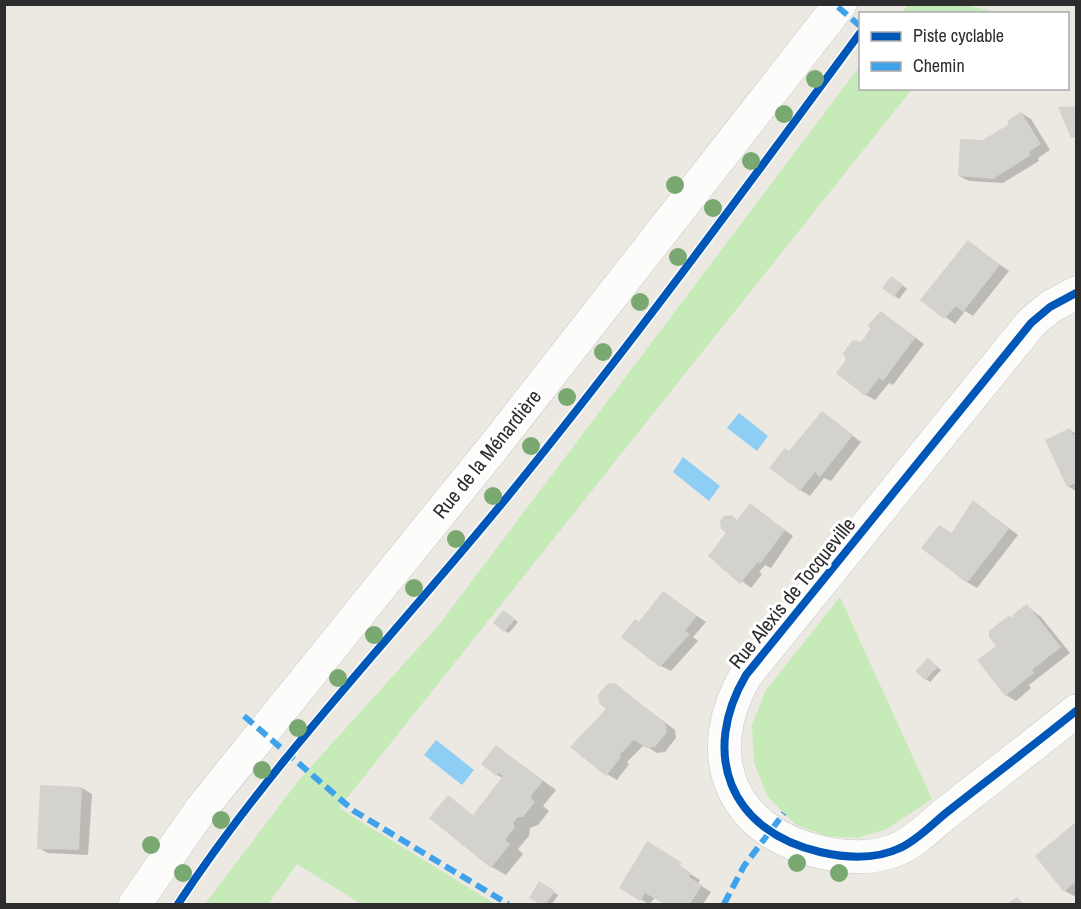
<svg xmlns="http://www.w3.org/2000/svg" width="1081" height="909" viewBox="0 0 1081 909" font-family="'Archivo Narrow',sans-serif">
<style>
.green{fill:#c6eab8}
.water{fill:#8ecef4}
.shadow{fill:#0003}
.building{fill:#d4d2cd}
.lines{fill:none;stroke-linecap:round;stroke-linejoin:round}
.street-casing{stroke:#c8c8c8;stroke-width:34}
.secondary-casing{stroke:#c8c8c8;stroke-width:34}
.street{stroke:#fcfcfb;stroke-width:33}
.secondary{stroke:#fcfcfb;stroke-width:33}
.quiet{stroke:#3ea3eb;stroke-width:6;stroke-dasharray:12 6;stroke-linecap:butt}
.cycleway-casing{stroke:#fff;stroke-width:11}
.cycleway{stroke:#0057b8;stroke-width:8}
.tree{fill:#79a970}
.labels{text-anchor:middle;stroke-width:6;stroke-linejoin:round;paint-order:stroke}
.street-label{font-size:20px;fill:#2d2d2d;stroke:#fff}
</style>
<rect width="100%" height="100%" fill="#ebe9e2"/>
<!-- green -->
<g class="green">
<path d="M908 5H965L1001 13H901Z"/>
<path d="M860 66V88L912 89 339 808 495 904H361L297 864 268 904H205L299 780 438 626Z"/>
<path d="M840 597 932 799 887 829 857 838 826 836 795 824 768 797 754 763 752 725 766 690Z"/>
</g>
<!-- water -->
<g class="water">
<path d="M739 413 768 436 757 451 727 428Z"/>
<path d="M683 457 720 486 709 501 673 472Z"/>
<path d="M436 740 474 770 462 785 424 755Z"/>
</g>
<!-- shadow -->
<g class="shadow">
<path d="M1021 113 1031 119 1050 150 1038 158 1039 161 1003 183 969 181 959 176 983 142 1011 125Z"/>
<path d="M968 242 1009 271 973 316 965 311 955 324 922 300Z"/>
<path d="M896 280 907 289 899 299 884 288Z"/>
<path d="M881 312 924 344 893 385 889 383 875 400 866 395 862 343Z"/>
<path d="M822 413 861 442 831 481 824 478 810 496 800 490 791 452Z"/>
<path d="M1070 430 1076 434V491L1068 486Z"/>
<path d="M974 502 1018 535 977 588 967 582 940 526 952 534Z"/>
<path d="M751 505 793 536 771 568 765 565 759 572 762 574 751 588 710 556Z"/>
<path d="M664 593 706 622 693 637 698 641 671 671 661 666Z"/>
<path d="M1027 606 1041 617 1070 653 1029 685 1031 688 1016 701 1006 695Z"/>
<path d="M508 614 518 622 509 633 505 631Z"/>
<path d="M929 660 941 670 930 682 926 679Z"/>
<path d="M615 685 675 730 676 738 665 752 657 753 644 745 627 762 629 764 617 780 607 774 608 709Z"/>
<path d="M497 747 556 790 543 806 549 811 538 825 530 828 529 836 518 849 523 854 506 875 492 867 431 818 474 816 503 778 497 775Z"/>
<path d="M41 787 82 788 92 794 88 855 48 853 39 848Z"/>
<path d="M1076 823V894L1074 896 1065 891 1066 833Z"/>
<path d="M648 843 685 866 679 863 677 866 700 880 698 884 711 892 703 904H667L655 898 649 904 621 888Z"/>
<path d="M539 883 558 895 552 904H542L531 897Z"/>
</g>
<!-- building -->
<g class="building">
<path d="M1076 106V137L1071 138 1058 107Z"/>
<path d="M1021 112 1041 144 1029 152 1031 155 993 179 958 176 960 139 983 140 1009 124 1007 121Z"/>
<path d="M968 240 1000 265 963 312 956 306 944 319 920 300Z"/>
<path d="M891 276 903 285 894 297 882 288Z"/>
<path d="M881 311 915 338 883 381 879 378 865 396 836 373 846 360 843 353 853 340 861 342 871 329 868 325Z"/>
<path d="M822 411 853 435 820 477 815 472 800 491 769 468 785 448 789 451Z"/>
<path d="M1070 428 1073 435 1076 434V483L1067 487 1045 440Z"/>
<path d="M973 500 1009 529 967 583 921 548 939 525 951 534Z"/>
<path d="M750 503 785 530 760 564 758 562 740 584 708 556 726 533 721 529 720 521 724 516 732 515 737 520Z"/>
<path d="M663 591 697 616 685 631 690 634 660 667 621 637 635 619 639 622Z"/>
<path d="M1027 604 1061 647 1032 670 1034 673 1005 696 977 660 996 646 989 637V631L1008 616 1014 617 1012 615Z"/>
<path d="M503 610 515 619 504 632 493 623Z"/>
<path d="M928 658 938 667 925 680 915 671Z"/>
<path d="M615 683 665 723 667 732 655 747 646 748 634 740 619 756 621 757 606 776 570 747 606 709 599 703 598 695 607 684Z"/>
<path d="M496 745 543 781 530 797 535 802 523 817H518L513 823 515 827 505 840 510 844 491 868 429 818 448 795 473 815 503 776 498 773 496 776 481 764Z"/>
<path d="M40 785 82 787 79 850 37 849Z"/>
<path d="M1076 822V881L1064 892 1035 856Z"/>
<path d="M647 841 681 862 679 865 691 873 689 877 702 885 690 904H664L645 893 640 901 619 888Z"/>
<path d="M539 881 555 891 546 904H540L529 898Z"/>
<path d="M1017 897 1023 904H1007Z"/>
</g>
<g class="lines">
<!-- street casing -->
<g class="street-casing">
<path id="street" d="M1076 293 1050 307 1031 323 746 675C700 753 729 831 820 852 846 858 875 860 900 848 918 840 935 821 951 809 993 776 1035 744 1076 711"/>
</g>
<!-- secondary casing -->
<g class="secondary-casing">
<path id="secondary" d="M135 904 202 808 499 440 840 4"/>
</g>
<!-- street -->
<use href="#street" class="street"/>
<!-- secondary -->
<use href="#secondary" class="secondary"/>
<!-- quiet -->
<g class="quiet">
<path d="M838 7 860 26"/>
<path d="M244 716 354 811 508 904"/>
<path d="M724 904 744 866 784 813"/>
</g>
<!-- cycleway casing -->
<g class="cycleway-casing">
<g id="cycleway">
<path d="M1076 293 1050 307 1031 323 746 675C700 753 729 831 820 852 846 858 875 860 900 848 918 840 935 821 951 809 993 776 1035 744 1076 711"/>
<path d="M178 904C277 754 405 624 517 485 636 338 748 185 860 33"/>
</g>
</g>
<!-- cycleway -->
<use href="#cycleway" class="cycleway"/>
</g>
<!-- trees -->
<g class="tree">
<circle cx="815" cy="79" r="9"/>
<circle cx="784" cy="114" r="9"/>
<circle cx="751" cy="161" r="9"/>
<circle cx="675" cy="185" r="9"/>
<circle cx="713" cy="208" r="9"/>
<circle cx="678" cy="257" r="9"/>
<circle cx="640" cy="302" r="9"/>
<circle cx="603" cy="352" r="9"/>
<circle cx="567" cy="397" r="9"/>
<circle cx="531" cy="446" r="9"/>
<circle cx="493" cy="496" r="9"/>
<circle cx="456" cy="539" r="9"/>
<circle cx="414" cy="588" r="9"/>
<circle cx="374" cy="635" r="9"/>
<circle cx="338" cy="678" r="9"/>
<circle cx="298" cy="728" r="9"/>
<circle cx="262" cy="770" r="9"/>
<circle cx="221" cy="820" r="9"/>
<circle cx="151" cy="845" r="9"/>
<circle cx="797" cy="863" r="9"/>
<circle cx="183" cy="873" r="9"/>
<circle cx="839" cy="873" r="9"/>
</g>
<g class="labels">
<!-- street labels -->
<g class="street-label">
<text transform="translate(487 454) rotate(-51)" y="7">Rue de la Ménardière</text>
<text transform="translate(792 593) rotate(-51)" y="7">Rue Alexis de Tocqueville</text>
</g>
</g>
<!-- border -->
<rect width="1081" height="909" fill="none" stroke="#2d2d2d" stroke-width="12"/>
<!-- legend -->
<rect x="859" y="12" width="210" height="78" fill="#ffffff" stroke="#ababab" stroke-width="1.5"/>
<rect x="871" y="32" width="30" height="9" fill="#0057b8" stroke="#ababab" stroke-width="1.5"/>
<text x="913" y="42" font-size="18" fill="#2d2d2d">Piste cyclable</text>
<rect x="871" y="62" width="30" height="9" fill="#3ea3eb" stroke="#ababab" stroke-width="1.5"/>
<text x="913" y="72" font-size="18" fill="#2d2d2d">Chemin</text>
</svg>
